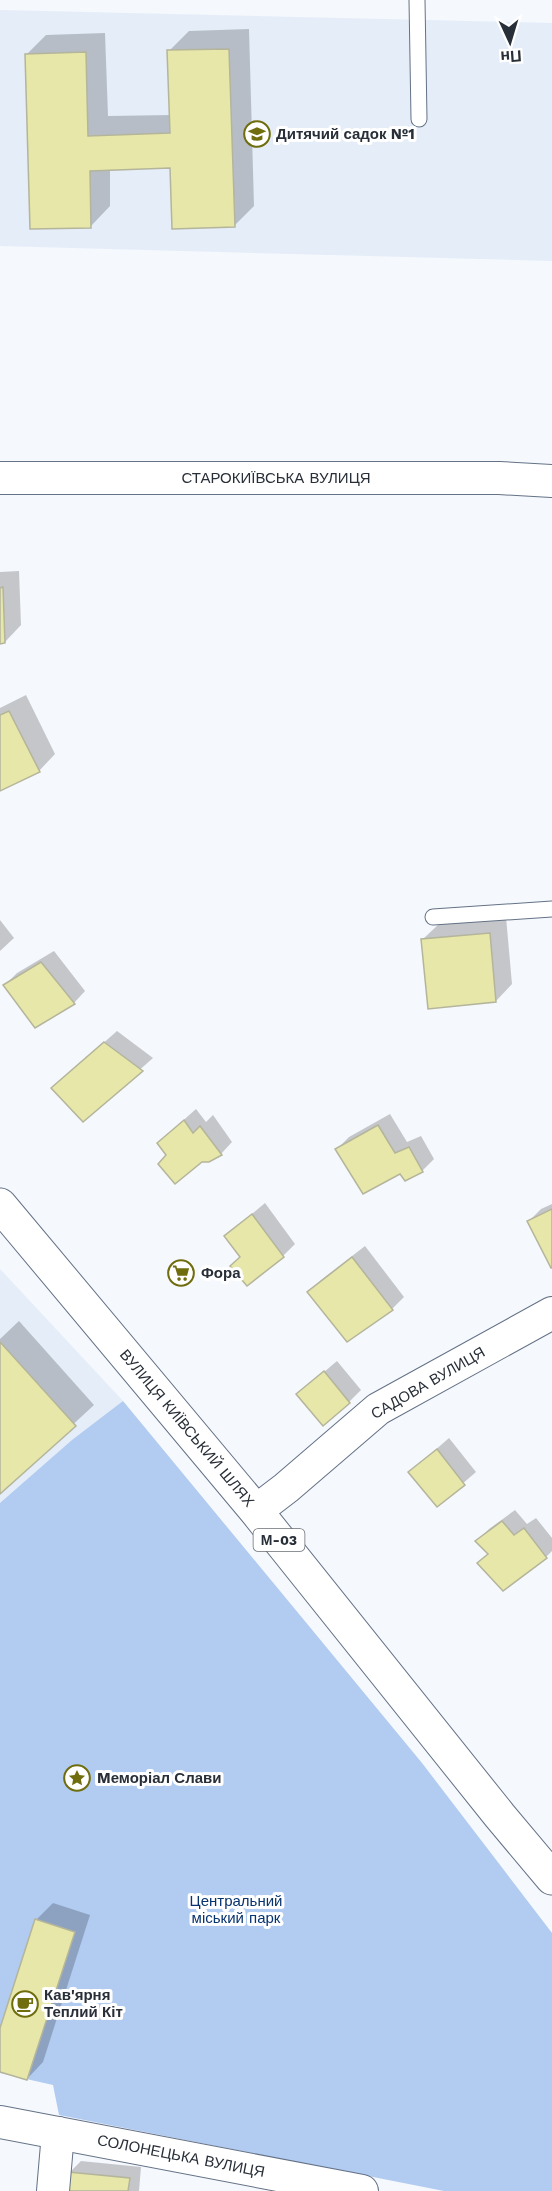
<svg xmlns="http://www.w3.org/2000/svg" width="552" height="2191" viewBox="0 0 552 2191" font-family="'Work Sans',sans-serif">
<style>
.built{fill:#e4edf8}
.green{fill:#b1cbf1}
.shadow{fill:#0003}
.building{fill:#e6e7a8;stroke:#b4b59b;stroke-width:1.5}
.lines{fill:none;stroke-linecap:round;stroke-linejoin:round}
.service-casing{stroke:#647286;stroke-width:17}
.minor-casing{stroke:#647286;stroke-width:34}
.trunk-casing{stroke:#647286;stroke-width:35}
.service{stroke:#fff;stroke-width:15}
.minor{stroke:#fff;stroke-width:32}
.trunk{stroke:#fff;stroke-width:33}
.labels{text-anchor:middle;stroke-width:6;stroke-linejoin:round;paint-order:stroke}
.shield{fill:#fff;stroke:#696d74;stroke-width:1.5}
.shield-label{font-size:14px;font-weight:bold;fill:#292f38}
.poi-label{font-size:15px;font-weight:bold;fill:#292f38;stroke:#fff;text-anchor:start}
.street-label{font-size:15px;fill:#292f38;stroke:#fff}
.park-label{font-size:15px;fill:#07336e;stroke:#fff}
</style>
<rect width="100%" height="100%" fill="#f5f8fd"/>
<!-- built -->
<g class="built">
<path d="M0 10 552 23V261L0 246Z"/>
<path d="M0 1269 123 1401 0 1503Z"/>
</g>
<!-- green -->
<path class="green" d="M123 1401 422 1763 552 1933V2191H444L59 2115 53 2085 0 2073V1503L72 1440Z"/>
<!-- shadow -->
<g class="shadow">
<path d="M249 29 254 206 234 226 172 167 110 169V206L91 226 26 55 46 35 105 33 108 116 171 115 169 51 189 31Z"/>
<path d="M19 571 21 625 5 642H0V572Z"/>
<path d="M26 695 55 754 39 771 0 790V708Z"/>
<path d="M506 917 512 984 496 1001 423 939 440 923Z"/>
<path d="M0 920 14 938 0 951Z"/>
<path d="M54 951 85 991 74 1003 5 985 17 973Z"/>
<path d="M117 1031 153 1058 83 1120 65 1077Z"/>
<path d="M196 1109 206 1122 213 1115 232 1142 221 1154 168 1155 170 1132Z"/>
<path d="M390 1114 407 1142 421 1136 434 1159 422 1171 401 1172 337 1149 349 1137Z"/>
<path d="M265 1203 295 1244 283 1256H242L226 1236Z"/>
<path d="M552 1204V1266L529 1221 541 1209Z"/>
<path d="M365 1246 404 1297 392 1309 309 1292 321 1280Z"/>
<path d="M19 1321 94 1405 0 1492V1339Z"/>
<path d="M337 1361 361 1390 349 1402 298 1394Z"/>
<path d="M449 1438 476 1472 438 1505 410 1472Z"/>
<path d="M515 1510 527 1524 536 1518 552 1538V1551L546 1557 489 1553 477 1541 489 1529Z"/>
<path d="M53 1903 90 1915 43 2062 27 2079 0 2070V2033L36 1920Z"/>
<path d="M81 2161 141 2167 139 2191H67L69 2173Z"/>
</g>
<!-- building -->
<g class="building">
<path d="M229 49 235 227 172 229 170 168 90 171 91 228 30 229 25 54 86 52 88 136 170 133 167 50Z"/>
<path d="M3 587 5 643 0 644V588Z"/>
<path d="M9 711 40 772 0 791V715Z"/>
<path d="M490 933 496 1002 428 1009 421 939Z"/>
<path d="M41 962 75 1004 35 1028 3 985Z"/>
<path d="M104 1042 143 1071 83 1122 51 1088Z"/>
<path d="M184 1120 193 1133 200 1126 222 1155 209 1162H202L175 1184 158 1164 166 1155 157 1143Z"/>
<path d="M378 1125 395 1153 409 1147 423 1172 405 1181 400 1174 363 1194 335 1149Z"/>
<path d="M552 1209V1268H551L527 1221Z"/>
<path d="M252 1214 284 1257 247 1286 230 1266 240 1257 224 1236Z"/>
<path d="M352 1257 393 1310 347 1342 307 1292Z"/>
<path d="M0 1342 76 1426 0 1494Z"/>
<path d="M324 1371 350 1403 323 1426 296 1394Z"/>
<path d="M437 1449 465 1485 437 1507 408 1472Z"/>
<path d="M502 1521 514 1535 524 1528 547 1558 503 1591 477 1563 488 1554 475 1541Z"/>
<path d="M35 1919 75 1932 27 2080 0 2072V2028Z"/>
<path d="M68 2172 130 2178 128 2191H66Z"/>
</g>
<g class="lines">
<!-- service casing -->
<g class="service-casing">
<g id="service">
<path d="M417 0 419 119"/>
<path d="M433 917 552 909"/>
</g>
</g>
<!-- minor casing -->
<g class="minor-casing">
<g id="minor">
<path d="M0 478H499L552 481"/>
<path d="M256 1511 286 1488 378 1409 552 1313"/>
<path d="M0 2122 362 2191"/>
<path d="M53 2191 58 2133"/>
</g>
</g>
<!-- trunk casing -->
<g class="trunk-casing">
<path id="trunk" d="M0 1205 256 1511 500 1816 552 1878"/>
</g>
<!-- service -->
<use href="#service" class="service"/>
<!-- minor -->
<use href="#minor" class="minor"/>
<!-- trunk -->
<use href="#trunk" class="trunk"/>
</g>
<!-- icons -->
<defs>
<g id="school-ring" transform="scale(1.35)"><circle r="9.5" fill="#fff" stroke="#6f6d0d" stroke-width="1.5"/><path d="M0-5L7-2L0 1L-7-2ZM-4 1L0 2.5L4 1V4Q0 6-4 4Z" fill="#6f6d0d"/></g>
<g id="supermarket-ring" transform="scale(1.35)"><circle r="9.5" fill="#fff" stroke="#6f6d0d" stroke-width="1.5"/><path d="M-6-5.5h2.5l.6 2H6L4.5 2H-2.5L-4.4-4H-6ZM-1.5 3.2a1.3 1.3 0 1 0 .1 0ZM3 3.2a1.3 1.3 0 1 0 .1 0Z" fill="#6f6d0d"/></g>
<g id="sight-ring" transform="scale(1.35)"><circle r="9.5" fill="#fff" stroke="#6f6d0d" stroke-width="1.5"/><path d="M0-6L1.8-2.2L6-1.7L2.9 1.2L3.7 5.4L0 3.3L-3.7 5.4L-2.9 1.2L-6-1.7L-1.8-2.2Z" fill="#6f6d0d"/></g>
<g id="cafe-ring" transform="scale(1.35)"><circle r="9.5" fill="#fff" stroke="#6f6d0d" stroke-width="1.5"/><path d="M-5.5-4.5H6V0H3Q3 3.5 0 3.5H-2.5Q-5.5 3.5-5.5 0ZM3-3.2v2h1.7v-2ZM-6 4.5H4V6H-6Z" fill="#6f6d0d"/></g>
</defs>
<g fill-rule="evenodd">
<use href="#school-ring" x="257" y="134"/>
<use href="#supermarket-ring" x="181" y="1273"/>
<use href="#sight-ring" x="77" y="1778"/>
<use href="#cafe-ring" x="25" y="2004"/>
</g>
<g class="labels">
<!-- shield labels -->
<rect class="shield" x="253.5" y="1529" width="51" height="22" rx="4.5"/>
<g class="shield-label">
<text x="279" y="1545">М-03</text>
</g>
<!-- poi labels -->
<g class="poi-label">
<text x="276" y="139">Дитячий садок №1</text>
<text x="201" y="1278">Фора</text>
<text x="97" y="1783">Mеморіал Слави</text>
<text x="44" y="2000">Кав'ярня<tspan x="44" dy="17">Теплий Кіт</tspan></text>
</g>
<!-- street labels -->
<g class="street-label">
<text x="276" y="483">СТАРОКИЇВСЬКА ВУЛИЦЯ</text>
<text transform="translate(428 1383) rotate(-30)" y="5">САДОВА ВУЛИЦЯ</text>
<text transform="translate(187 1428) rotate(50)" y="5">ВУЛИЦЯ КИЇВСЬКИЙ ШЛЯХ</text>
<text transform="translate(181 2156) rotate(11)" y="5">СОЛОНЕЦЬКА ВУЛИЦЯ</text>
</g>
<!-- park labels -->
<g class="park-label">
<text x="236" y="1906">Центральний<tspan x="236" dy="17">міський парк</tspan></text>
</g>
</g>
<!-- north arrow -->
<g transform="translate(510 42) rotate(176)" stroke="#ffffff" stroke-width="4.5" paint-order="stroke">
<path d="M0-4.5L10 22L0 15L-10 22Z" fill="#292f38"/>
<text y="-9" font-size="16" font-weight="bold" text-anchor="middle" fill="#292f38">Пн</text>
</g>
</svg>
